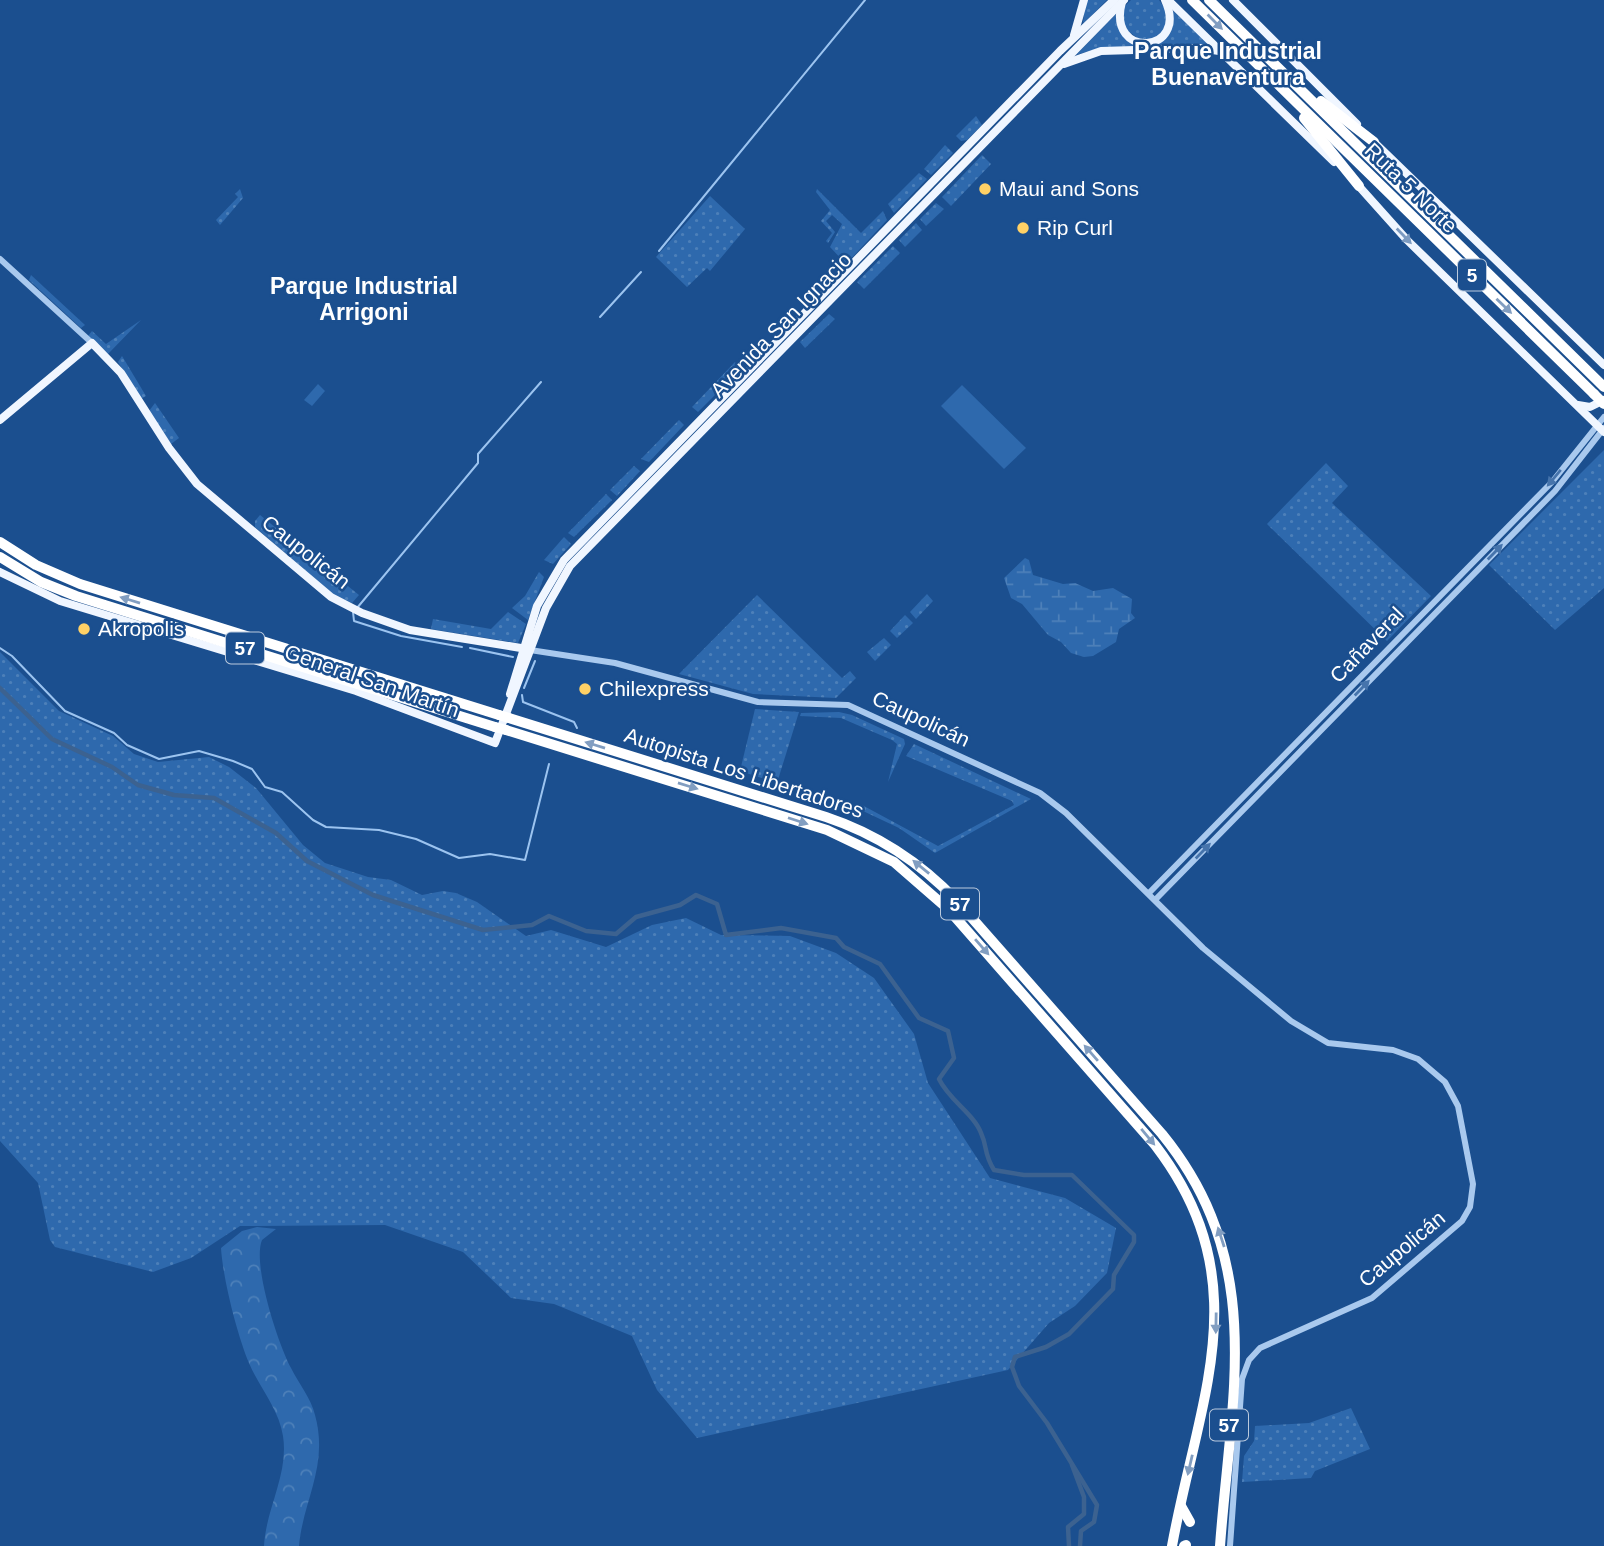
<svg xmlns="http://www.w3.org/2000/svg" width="1604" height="1546" viewBox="0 0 1604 1546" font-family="Helvetica,sans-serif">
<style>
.grass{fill:url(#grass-dots)}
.forest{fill:url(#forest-crowns)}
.wetland{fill:url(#wetland-marsh)}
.pitch{fill:#2e69ad}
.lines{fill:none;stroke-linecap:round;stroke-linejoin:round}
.stream{stroke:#9cc4f0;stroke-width:2}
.canal{stroke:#3c6290;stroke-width:4.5}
.minor{stroke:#a9c9ee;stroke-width:6}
.major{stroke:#f0f6ff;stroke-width:8}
.highway{stroke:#fff;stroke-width:10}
.highway-bridge{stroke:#fff;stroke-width:10}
.oneway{fill:#829ec1}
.oneway2{fill:#7b9ac1}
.oneway3{fill:#4674ac}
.poi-dot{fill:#ffd166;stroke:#1b4f8f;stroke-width:2.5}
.labels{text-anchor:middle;stroke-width:5;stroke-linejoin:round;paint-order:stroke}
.shield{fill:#1b4f8f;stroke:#bbcadd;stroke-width:2}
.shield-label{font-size:19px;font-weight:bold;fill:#fff}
.street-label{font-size:21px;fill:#fff;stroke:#1b4f8f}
.poi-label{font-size:21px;fill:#fff;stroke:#1b4f8f;text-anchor:start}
.neighbourhood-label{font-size:23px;font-weight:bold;fill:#fff;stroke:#1b4f8f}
</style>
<defs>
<pattern id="grass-dots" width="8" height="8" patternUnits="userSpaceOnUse" patternTransform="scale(1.75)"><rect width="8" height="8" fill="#2e69ad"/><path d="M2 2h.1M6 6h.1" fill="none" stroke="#4d80b9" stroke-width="1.8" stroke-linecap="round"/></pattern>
<pattern id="forest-crowns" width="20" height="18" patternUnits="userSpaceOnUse" patternTransform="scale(1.75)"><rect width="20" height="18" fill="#2e69ad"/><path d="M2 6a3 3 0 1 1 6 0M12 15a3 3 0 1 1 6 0" fill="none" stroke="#4d80b9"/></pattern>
<pattern id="wetland-marsh" width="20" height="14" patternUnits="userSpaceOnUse" patternTransform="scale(1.75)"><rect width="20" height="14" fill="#2e69ad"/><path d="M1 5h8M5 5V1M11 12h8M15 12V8" fill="none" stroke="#4d80b9"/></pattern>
</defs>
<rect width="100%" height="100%" fill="#1b4f8f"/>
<!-- grass -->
<g class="grass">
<path d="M1086 0H1107L1084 23 1083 22Z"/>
<path d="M1131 0H1159L1169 14 1163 35 1143 42 1124 28V7Z"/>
<path d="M1173 11 1213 47 1092 50 1076 55 1117 13C1115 44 1152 56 1171 32Z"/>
<path d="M976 116 982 125 967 140 961 141 956 136Z"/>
<path d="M945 145 953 153 931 175 924 169Z"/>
<path d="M982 155 991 164 951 206 942 197Z"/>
<path d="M919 173 927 179 894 213 888 204Z"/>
<path d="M240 189 243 198 220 225 216 220 238 197 235 194Z"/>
<path d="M817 189 861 233 883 211 887 220 846 264 830 247 842 224 832 215 826 221 835 232 828 243 826 241 832 233 821 221 830 210 816 192Z"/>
<path d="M710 196 745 229 710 271 707 268 687 287 656 257Z"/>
<path d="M936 203 944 209 926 226 920 219Z"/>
<path d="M916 223 922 230 905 247 899 240Z"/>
<path d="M893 246 900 253 864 289 857 282Z"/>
<path d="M31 275 85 325 81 328 29 280Z"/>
<path d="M829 314 835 319 805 348 800 342Z"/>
<path d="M141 320 108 354 88 336 92 331 106 344Z"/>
<path d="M122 356 146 396 141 399 118 362Z"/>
<path d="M735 362 741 369 698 412 692 407Z"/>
<path d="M155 403 179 438 171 444 149 411Z"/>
<path d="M679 420 684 425 649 462 641 459Z"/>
<path d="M1604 450V588L1555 630 1489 565Z"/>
<path d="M1326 463 1348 486 1332 503 1431 596 1387 641 1267 524Z"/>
<path d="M634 466 640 471 617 496 610 490Z"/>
<path d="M606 494 612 500 574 537 568 533Z"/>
<path d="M260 515 359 595 352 603 335 596 255 527V521Z"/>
<path d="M564 537 571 544 553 564 544 560Z"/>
<path d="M539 572 544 577 528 620 512 608 525 596Z"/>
<path d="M927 594 933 601 916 619 910 612Z"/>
<path d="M757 595 842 678 850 671 856 678 836 698 753 694 679 674Z"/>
<path d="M508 612 526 624 518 643 431 629 433 619 491 629Z"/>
<path d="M905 615 913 623 897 638 890 631Z"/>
<path d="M884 638 891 645 875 661 867 652Z"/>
<path d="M0 652 59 711 113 736 134 754 158 762 209 757 229 767 256 788 303 845 325 863 368 877 391 880 422 895 443 891 456 893 477 902 526 936 551 930 606 947 652 925 686 918 721 935 790 936 836 953 874 978 914 1034 928 1083 990 1178 1065 1198 1116 1228 1107 1273 1075 1306 1049 1323 1008 1370 697 1438 657 1390 632 1336 554 1304 511 1298 463 1252 385 1225 240 1226 191 1258 153 1272 55 1247 50 1240 38 1183 0 1141Z"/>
<path d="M755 709 799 712 777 783 740 771Z"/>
<path d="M839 712 852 715 904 739 905 744 888 782 897 744 892 740 841 718 800 716 801 713Z"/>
<path d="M914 744 1031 799 935 853 899 828 863 811 862 805 938 846 1014 805 1012 801 906 756Z"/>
<path d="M1351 1408 1370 1449 1315 1471 1311 1478 1242 1482 1244 1456 1254 1441 1255 1426 1309 1423Z"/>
</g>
<!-- forest -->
<path class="forest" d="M257 1227 276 1229 262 1240C252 1264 278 1344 291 1368 299 1384 311 1398 315 1415 329 1466 303 1500 299 1546H264C266 1508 289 1474 283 1436 279 1409 259 1387 249 1363 237 1334 223 1279 221 1248L242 1231Z"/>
<!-- wetland -->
<path class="wetland" d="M1025 558 1029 560 1033 575 1063 584 1075 583 1093 591 1113 588 1132 599 1131 613 1135 618 1119 629 1116 642 1093 656 1084 657 1071 653 1061 642 1048 635 1022 604 1011 598 1004 578Z"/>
<!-- pitch -->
<g class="pitch">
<path d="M318 384 325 391 312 406 304 400Z"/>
<path d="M962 385 1026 448 1004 469 941 406Z"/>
</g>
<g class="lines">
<!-- stream -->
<g class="stream">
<path d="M659 251 865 0"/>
<path d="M600 317 641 272"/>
<path d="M357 608 478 463V454L541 382"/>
<path d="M353 612 354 621 401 636 462 647"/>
<path d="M0 648 12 656 65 711 114 733 127 745 159 759 199 751 233 761 252 769 265 787 282 792 313 820 326 827 379 830 416 839 459 858 490 854 525 860 549 764"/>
<path d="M470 648 513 657"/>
<path d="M524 688 535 661"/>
<path d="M522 695 523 702 574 722 577 728"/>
</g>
<!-- canal -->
<g class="canal">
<path d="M0 688 52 739 112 767 138 785 174 795 214 798 276 833 307 861 373 895 483 930 532 925 549 916 586 931 616 934 636 917 680 905 696 895 717 904 726 935 781 928 836 938 844 947 880 964 919 1018 948 1031 954 1058 939 1079C949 1100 974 1114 981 1133 988 1148 983 1152 994 1170L1024 1175H1072L1134 1235V1242L1114 1275 1113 1289 1069 1334 1046 1347 1015 1357 1012 1367 1019 1386 1047 1423 1097 1505 1094 1522 1081 1531 1080 1546"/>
<path d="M1069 1546 1068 1527 1084 1514V1497L1072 1465"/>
</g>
<!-- minor -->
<g class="minor">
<path d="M0 259 92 343"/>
<path d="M530 650 615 663 758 702 848 705 1040 793 1066 813 1203 948 1291 1021 1328 1043 1393 1050 1418 1059 1445 1082 1458 1106 1473 1184 1470 1207 1462 1221 1372 1298 1260 1348 1249 1360 1242 1379 1230 1546"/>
<path d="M1149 893 1552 482 1604 417"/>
<path d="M1156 899 1555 491 1604 428"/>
</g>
<!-- major -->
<g class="major">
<path d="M1168 0 1334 162"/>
<path d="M1233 0 1357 124"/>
<path d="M1122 2C1106 60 1190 54 1165 0"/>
<path d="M1074 35 1084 0"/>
<path d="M1064 64 1101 51 1200 48 1219 51"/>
<path d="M1371 139 1604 365"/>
<path d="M1356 183 1407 240 1604 432"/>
<path d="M1578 405 1590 407 1604 400"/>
<path d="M0 420 92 343 121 373 169 448 197 484 331 597 362 613 410 630 527 649"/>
<path d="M0 572 60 601 356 691 495 743 546 608 570 566 1124 0"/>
<path d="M510 694 537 606 564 560 1060 51 1114 0"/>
</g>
<!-- highway -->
<g class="highway">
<path d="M1192 0 1594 394"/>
<path d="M1209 0 1604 387"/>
<path d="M1321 101 1374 142"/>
<path d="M1304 118 1359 186"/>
<path d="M0 542 36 565 80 584 499 715"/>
<path d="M0 557 41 582 76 596 495 727"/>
<path d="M509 718 826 817C877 834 920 862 957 901L1162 1134C1267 1263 1231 1394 1220 1546"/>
<path d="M506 730 827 830 894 862 948 909 1155 1145C1260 1282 1199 1397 1172 1546"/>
<path d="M1181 1506 1190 1522"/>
<path d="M1184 1546 1186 1545"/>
</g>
<!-- highway-bridge -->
<g class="highway-bridge">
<path d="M1594 394 1604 404"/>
<path d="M499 715 509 718"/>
<path d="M495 727 506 730"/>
</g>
</g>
<!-- one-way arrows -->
<defs><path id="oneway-solid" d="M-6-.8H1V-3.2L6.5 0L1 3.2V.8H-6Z" transform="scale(1.75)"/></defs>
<g class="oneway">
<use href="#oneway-solid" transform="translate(1215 22) rotate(45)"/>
<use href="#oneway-solid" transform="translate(1504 306) rotate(44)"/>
<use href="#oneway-solid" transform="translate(130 600) rotate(-163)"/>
<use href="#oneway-solid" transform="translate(595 745) rotate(-163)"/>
<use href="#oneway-solid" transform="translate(688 786) rotate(17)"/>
<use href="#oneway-solid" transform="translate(798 821) rotate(18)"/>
<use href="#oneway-solid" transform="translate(921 867) rotate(-141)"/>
<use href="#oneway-solid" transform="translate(982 947) rotate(49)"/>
<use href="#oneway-solid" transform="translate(1091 1053) rotate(-131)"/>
<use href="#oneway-solid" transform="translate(1148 1137) rotate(50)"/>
<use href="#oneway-solid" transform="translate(1221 1237) rotate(-108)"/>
<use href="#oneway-solid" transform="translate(1216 1323) rotate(91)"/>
<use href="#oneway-solid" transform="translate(1190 1465) rotate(103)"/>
</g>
<use class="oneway2" href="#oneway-solid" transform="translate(1404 236) rotate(46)"/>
<g class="oneway3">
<use href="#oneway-solid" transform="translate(1554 478) rotate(130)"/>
<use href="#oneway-solid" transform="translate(1495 552) rotate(-46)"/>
<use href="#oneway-solid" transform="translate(1362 688) rotate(-46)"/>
<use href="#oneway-solid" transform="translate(1203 851) rotate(-46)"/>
</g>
<!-- markers -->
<g class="poi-dot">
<circle cx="985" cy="189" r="7"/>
<circle cx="1023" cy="228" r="7"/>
<circle cx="84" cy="629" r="7"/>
<circle cx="585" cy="689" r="7"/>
</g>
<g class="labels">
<!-- shield labels -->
<g class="shield">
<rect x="1458" y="259.5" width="28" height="31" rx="5"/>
<rect x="226" y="632.5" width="38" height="31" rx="5"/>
<rect x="941" y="888.5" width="38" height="31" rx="5"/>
<rect x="1210" y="1409.5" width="38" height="31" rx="5"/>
</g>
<g class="shield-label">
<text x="1472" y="282">5</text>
<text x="245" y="655">57</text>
<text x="960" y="911">57</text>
<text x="1229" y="1432">57</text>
</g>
<!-- street labels -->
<g class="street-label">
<text transform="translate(1411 188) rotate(44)" y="7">Ruta 5 Norte</text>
<text transform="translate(781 325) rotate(-46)" y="7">Avenida San Ignacio</text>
<text transform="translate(306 552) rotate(38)" y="7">Caupolicán</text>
<text transform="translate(1367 645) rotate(-46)" y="7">Cañaveral</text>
<text transform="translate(372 681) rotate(19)" y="7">General San Martín</text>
<text transform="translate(921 719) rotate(25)" y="7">Caupolicán</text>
<text transform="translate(744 773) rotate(18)" y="7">Autopista Los Libertadores</text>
<text transform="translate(1402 1249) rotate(-40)" y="7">Caupolicán</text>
</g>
<!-- poi labels -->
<g class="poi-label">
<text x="999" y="196">Maui and Sons</text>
<text x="1037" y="235">Rip Curl</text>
<text x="98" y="636">Akropolis</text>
<text x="599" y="696">Chilexpress</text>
</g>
<!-- neighbourhood labels -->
<g class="neighbourhood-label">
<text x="1228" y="59">Parque Industrial<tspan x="1228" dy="26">Buenaventura</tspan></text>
<text x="364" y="294">Parque Industrial<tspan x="364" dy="26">Arrigoni</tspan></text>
</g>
</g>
</svg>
